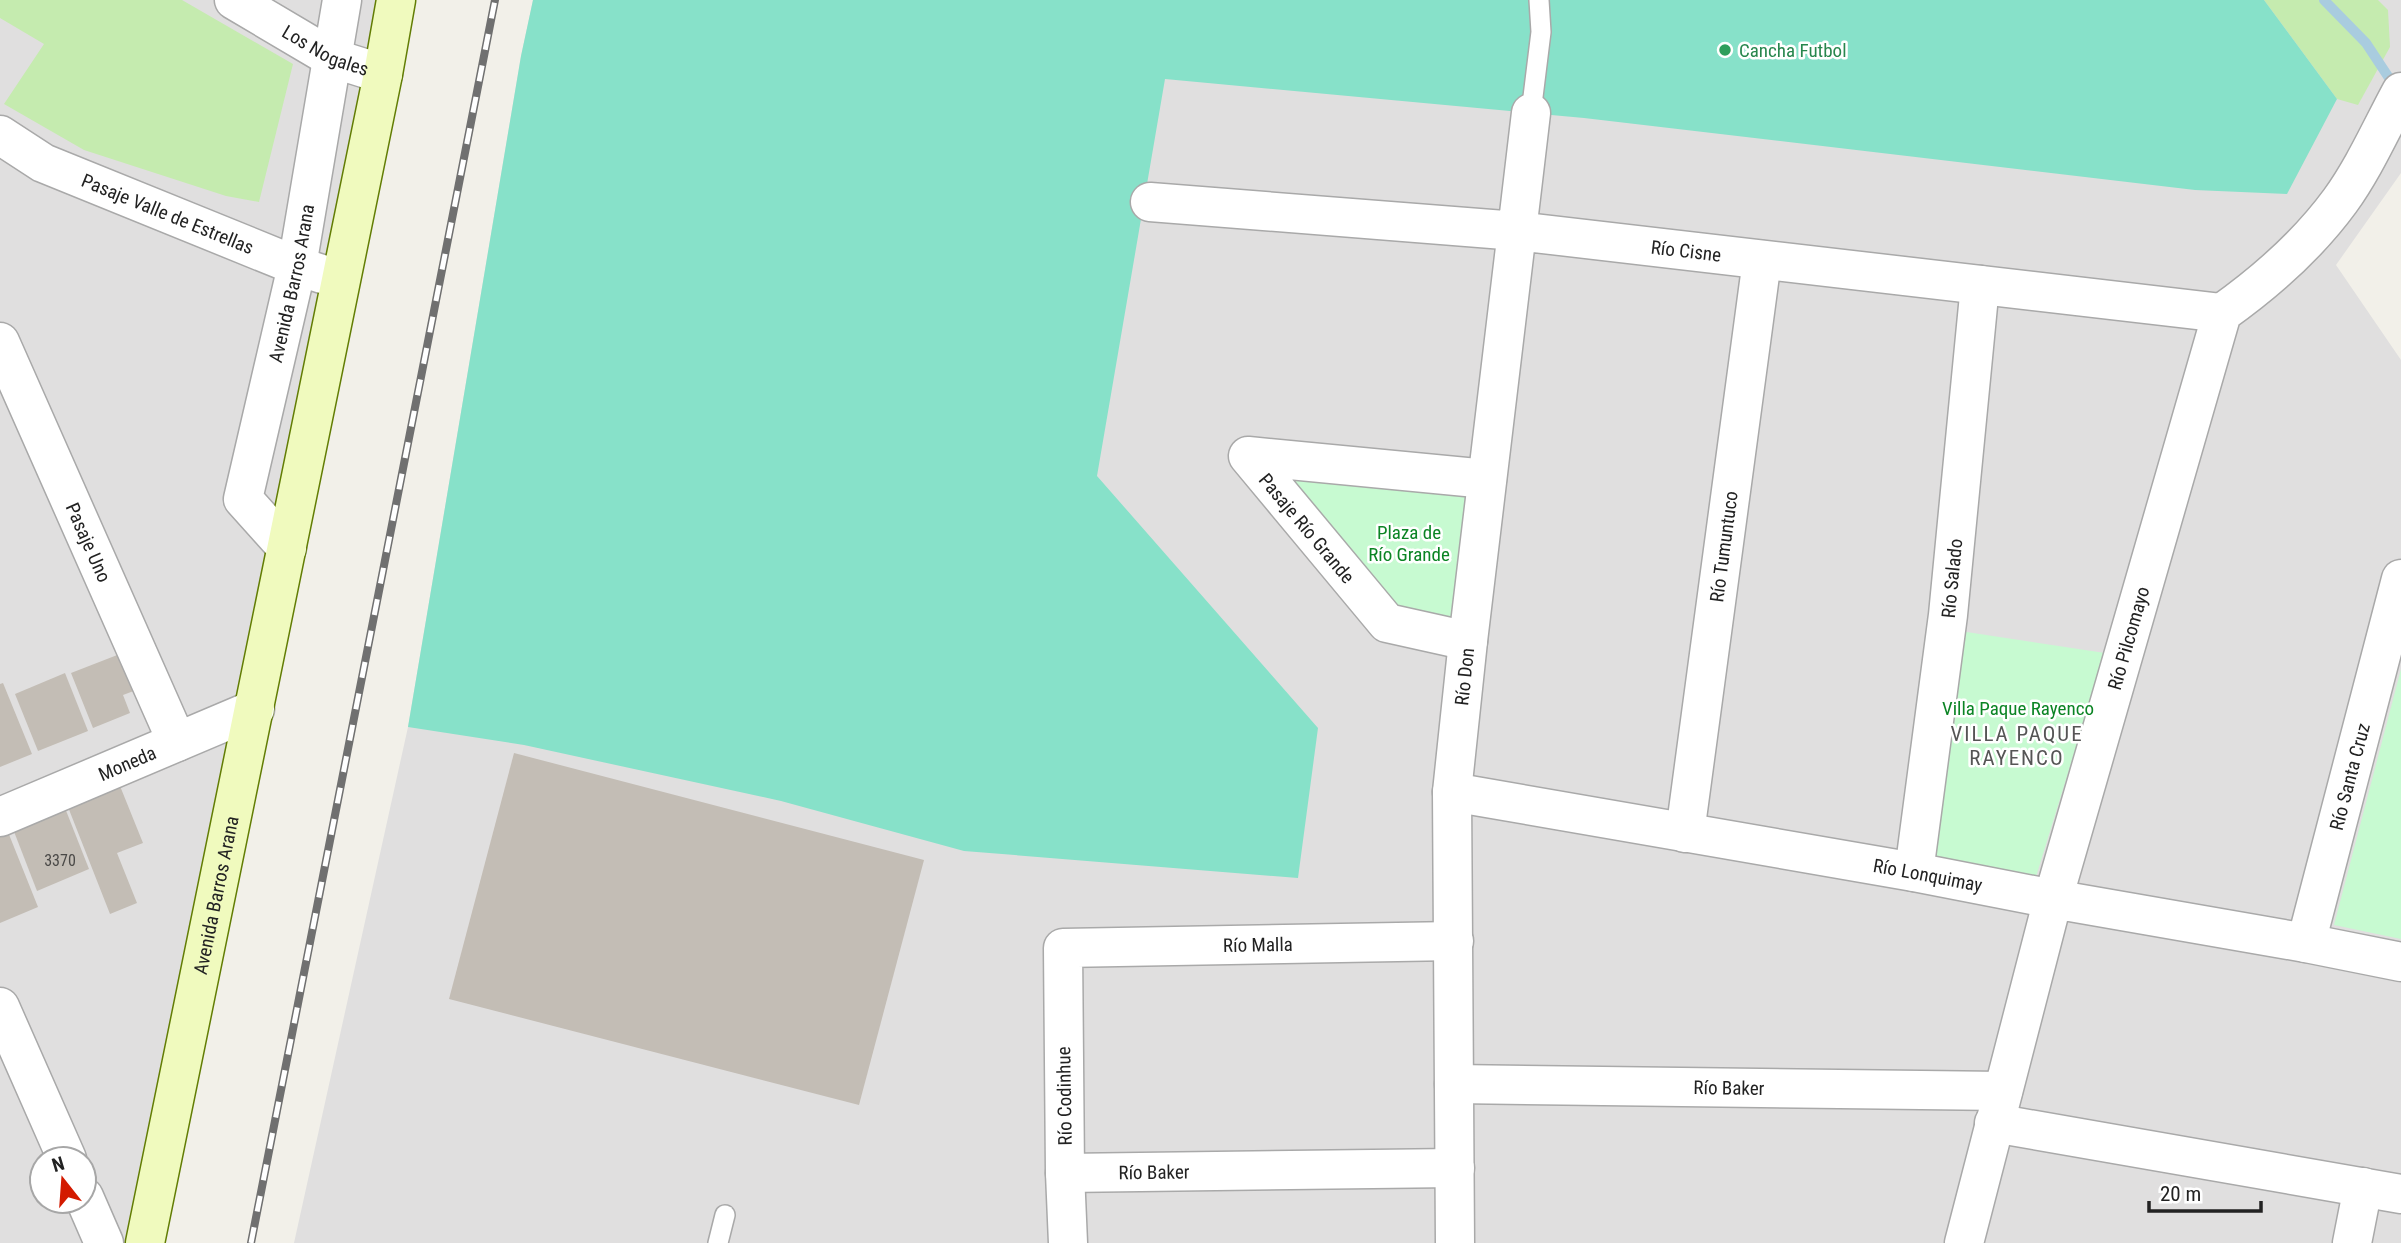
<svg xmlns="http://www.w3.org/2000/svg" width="2401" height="1243" viewBox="0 0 2401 1243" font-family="'Roboto Condensed',sans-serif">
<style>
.residential{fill:#e0dfdf;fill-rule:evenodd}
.grass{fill:#c5ebaf}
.park{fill:#c7fad1}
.pitch{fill:#87e1c9}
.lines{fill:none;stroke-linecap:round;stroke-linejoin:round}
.stream{stroke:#a9ccdf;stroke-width:10}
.building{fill:#c3bdb5}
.service-casing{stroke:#a9a9a9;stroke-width:22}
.minor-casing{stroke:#a9a9a9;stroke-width:41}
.tertiary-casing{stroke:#a9a9a9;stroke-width:41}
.secondary-casing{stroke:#627d04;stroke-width:41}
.service{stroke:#fff;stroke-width:19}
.minor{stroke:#fff;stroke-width:38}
.tertiary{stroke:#fff;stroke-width:38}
.secondary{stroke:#f0fabe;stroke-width:38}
.rail-casing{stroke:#707070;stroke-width:8}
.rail{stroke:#fff;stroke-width:5;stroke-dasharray:16;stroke-linecap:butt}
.leisure-dot{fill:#2e9e5b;stroke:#fff;stroke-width:2.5}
.labels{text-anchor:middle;stroke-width:5;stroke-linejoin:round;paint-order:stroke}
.number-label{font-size:16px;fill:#4a4947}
.street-label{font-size:19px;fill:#222;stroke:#fff}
.leisure-label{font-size:19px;fill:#27864d;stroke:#fff;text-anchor:start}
.park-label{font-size:19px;fill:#0b8424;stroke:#fff}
.neighbourhood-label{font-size:21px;letter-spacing:2px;fill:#555;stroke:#fff}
</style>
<rect width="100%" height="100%" fill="#f2f0e9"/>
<!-- residential -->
<g class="residential">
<path d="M0 0H385L129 1243H0ZM42 1159H84V1201H42Z"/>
<path d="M533 0H2401V173L2336 265 2401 360V1243H294L408 727 521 56Z"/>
</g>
<!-- grass -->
<g class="grass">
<path d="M0 0H182L293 64 259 202 226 196 84 150 4 104 44 44 0 18Z"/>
<path d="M2264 0H2378L2388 10 2390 47 2358 105 2337 99Z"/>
</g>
<!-- park -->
<g class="park">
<path d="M1287 477 1468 494 1454 621 1396 608Z"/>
<path d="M1960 631 2105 653 2035 880 1930 860Z"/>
<path d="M2401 669V939L2334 925Z"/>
</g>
<!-- pitch -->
<path class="pitch" d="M533 0H2264L2337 99 2287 194 2195 190 1584 118 1165 79 1097 476 1318 728 1298 878 964 851 781 801 524 745 408 727 521 56Z"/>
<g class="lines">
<!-- stream -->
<path class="stream" d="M2324 0 2366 43 2397 90"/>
</g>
<!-- building -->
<g class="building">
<path d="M125 652 139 689 123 695 130 713 93 728 71 673Z"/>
<path d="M65 673 88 731 38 751 15 694Z"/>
<path d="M3 683 32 754 0 767V684Z"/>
<path d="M514 753 924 860 859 1105 449 999Z"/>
<path d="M120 786 143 843 117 853 137 903 110 914 68 807Z"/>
<path d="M65 808 89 869 37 891 13 829Z"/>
<path d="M8 832 38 907 0 923V835Z"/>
</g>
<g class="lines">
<!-- service casing -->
<g class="service-casing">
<g id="service">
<path d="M1531 113 1541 32 1539 0"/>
<path d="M718 1243 725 1215"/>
</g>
</g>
<!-- minor casing -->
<g class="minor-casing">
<g id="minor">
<path id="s1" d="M234 0 332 58 383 74"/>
<path id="s2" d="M0 135 43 163 297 266 322 274"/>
<path d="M1150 202 1517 231 1531 113"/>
<path id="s3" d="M0 342 177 742"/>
<path id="s4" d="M287 548 243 499 297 266 342 0"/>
<path d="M1468 641 1387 623 1248 456 1487 479"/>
<path id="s5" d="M0 817 255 709"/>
<path id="s6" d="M1685 833 1762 260"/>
<path id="s7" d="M1914 872 1948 615 1980 285"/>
<path id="s8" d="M2306 943 2401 579"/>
<path d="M0 1007 67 1159"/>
<path id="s9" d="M1454 1084 2003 1091"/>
<path d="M1994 1123 2401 1194"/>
<path id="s10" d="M1065 1173 1455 1168"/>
<path d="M84 1197 104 1243"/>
<path id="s11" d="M1068 1243 1065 1173 1063 948 1454 941"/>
<path d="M1964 1243 2053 899 2306 943 2401 962"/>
<path d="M2352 1243 2363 1187"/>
</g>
</g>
<!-- tertiary casing -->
<g class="tertiary-casing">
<g id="tertiary">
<path id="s12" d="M1452 792 1914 872 2053 899 2222 313C2267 281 2307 246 2340 201 2364 168 2381 129 2401 92"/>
<path id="s13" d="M1455 1243 1452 792 1468 641 1517 231 2222 313"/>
</g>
</g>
<!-- secondary casing -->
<g class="secondary-casing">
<g id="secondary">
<path id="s14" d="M145 1243 383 74 396 0"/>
</g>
</g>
<!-- service -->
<use href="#service" class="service"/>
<!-- minor -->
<use href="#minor" class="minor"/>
<!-- tertiary -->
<use href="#tertiary" class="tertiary"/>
<!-- secondary -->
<use href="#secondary" class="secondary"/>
<!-- rail casing -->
<g class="rail-casing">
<path id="rail" d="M251 1243 495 0"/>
</g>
<!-- rail -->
<use href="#rail" class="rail"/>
</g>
<!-- markers -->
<circle class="leisure-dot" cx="1725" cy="50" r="7"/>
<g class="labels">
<!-- number labels -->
<g class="number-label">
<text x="60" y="866">3370</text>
</g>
<!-- street labels -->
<g class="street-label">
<text dy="7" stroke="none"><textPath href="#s1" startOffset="105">Los Nogales</textPath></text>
<text dy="7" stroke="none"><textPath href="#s2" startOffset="186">Pasaje Valle de Estrellas</textPath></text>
<text dy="7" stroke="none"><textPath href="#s13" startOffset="1186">Río Cisne</textPath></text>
<text dy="7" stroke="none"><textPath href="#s4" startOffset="287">Avenida Barros Arana</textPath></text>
<text transform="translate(1307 528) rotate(50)" y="7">Pasaje Río Grande</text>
<text dy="7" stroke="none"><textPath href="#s3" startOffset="219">Pasaje Uno</textPath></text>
<text dy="7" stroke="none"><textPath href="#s6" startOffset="289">Río Tumuntuco</textPath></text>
<text dy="7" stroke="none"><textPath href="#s7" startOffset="296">Río Salado</textPath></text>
<text dy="7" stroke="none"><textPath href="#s12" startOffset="882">Río Pilcomayo</textPath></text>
<text dy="7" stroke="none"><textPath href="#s13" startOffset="567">Río Don</textPath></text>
<text dy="7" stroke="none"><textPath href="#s5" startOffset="138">Moneda</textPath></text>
<text dy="7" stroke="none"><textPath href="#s8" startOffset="172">Río Santa Cruz</textPath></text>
<text dy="7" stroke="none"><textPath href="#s12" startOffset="483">Río Lonquimay</textPath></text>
<text dy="7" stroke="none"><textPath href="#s14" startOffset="355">Avenida Barros Arana</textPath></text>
<text dy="7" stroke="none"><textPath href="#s11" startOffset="490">Río Malla</textPath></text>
<text dy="7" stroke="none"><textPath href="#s9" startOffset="275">Río Baker</textPath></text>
<text transform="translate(1064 1096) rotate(-91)" y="7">Río Codinhue</text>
<text dy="7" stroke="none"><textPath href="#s10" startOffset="89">Río Baker</textPath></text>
</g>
<!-- leisure labels -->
<g class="leisure-label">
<text x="1739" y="57">Cancha Futbol</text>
</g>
<!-- park labels -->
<g class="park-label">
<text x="1409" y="539">Plaza de<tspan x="1409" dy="22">Río Grande</tspan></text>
<text x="2018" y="715">Villa Paque Rayenco</text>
</g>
<!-- neighbourhood labels -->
<g class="neighbourhood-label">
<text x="2017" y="741">VILLA PAQUE<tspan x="2017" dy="24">RAYENCO</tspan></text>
</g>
</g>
<!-- north arrow -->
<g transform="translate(63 1180) rotate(343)"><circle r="33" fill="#ffffff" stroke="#a7a7a7" stroke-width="2"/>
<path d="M0-5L12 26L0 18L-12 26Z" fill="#d31a00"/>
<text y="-10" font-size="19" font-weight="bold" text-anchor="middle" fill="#222222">N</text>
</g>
<!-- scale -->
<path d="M2149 1201v10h112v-10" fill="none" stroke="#222222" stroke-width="3.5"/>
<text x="2160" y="1201" font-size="21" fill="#222222" stroke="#ffffff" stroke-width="5" paint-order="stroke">20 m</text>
</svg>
